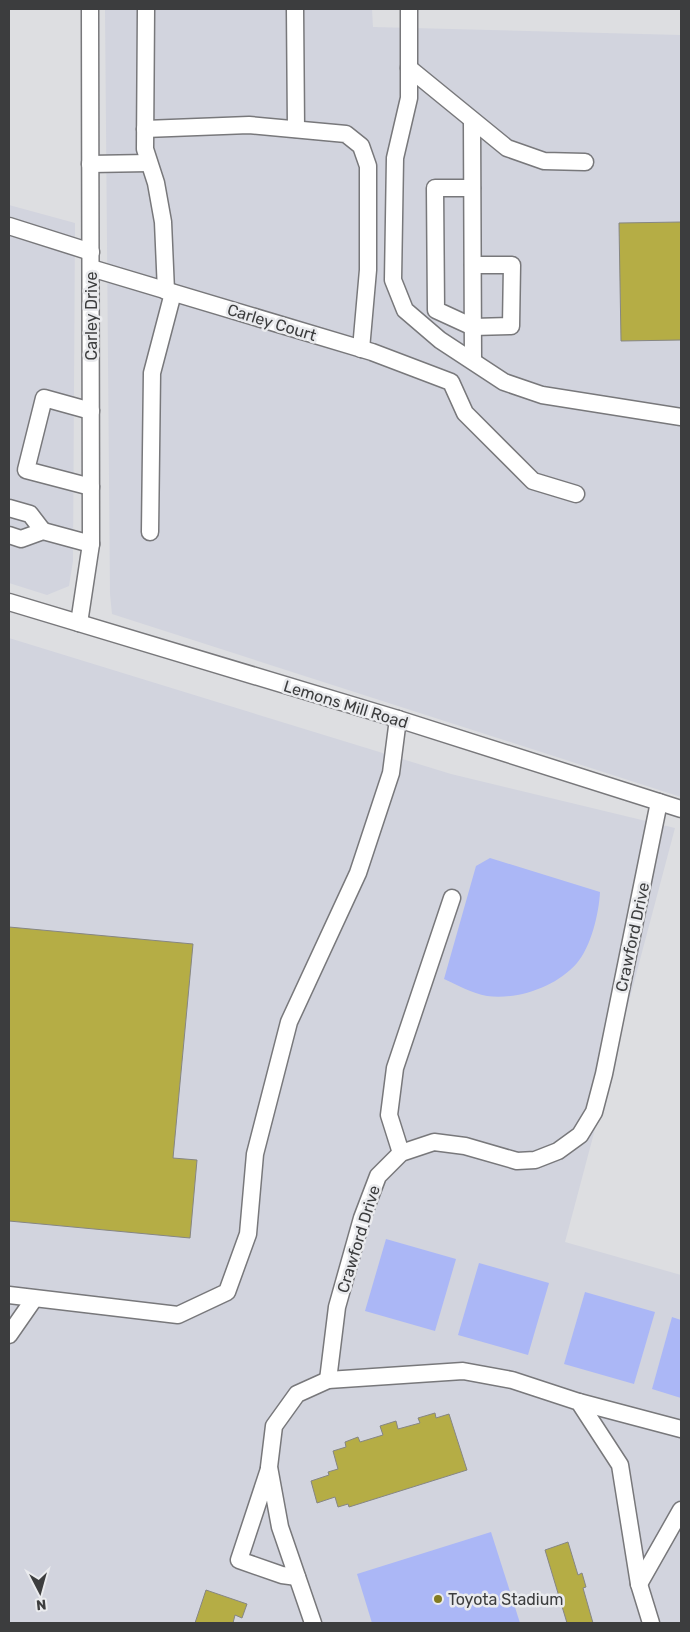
<svg xmlns="http://www.w3.org/2000/svg" width="690" height="1632" viewBox="0 0 690 1632" font-family="Rubik,sans-serif">
<style>
.built{fill:#d2d4de}
.green{fill:#abb7f6}
.building{fill:#b5ad45;stroke:#868683}
.lines{fill:none;stroke-linecap:round;stroke-linejoin:round}
.minor-casing{stroke:#78787b;stroke-width:19}
.minor{stroke:#fff;stroke-width:16}
.poi-dot{fill:#837c22;stroke:#eaebee;stroke-width:2}
.labels{text-anchor:middle;stroke-width:5;stroke-linejoin:round;paint-order:stroke}
.street-label{font-size:16px;fill:#3c3d3e;stroke:#eaebee}
.poi-label{font-size:16px;fill:#3c3d3e;stroke:#eaebee;text-anchor:start}
</style>
<rect width="100%" height="100%" fill="#dddee1"/>
<!-- built -->
<g class="built">
<path d="M105 9H372L373 27 681 35V797L112 614 110 594Z"/>
<path d="M9 205 75 223 73 561 69 586 47 595 9 583Z"/>
<path d="M9 638 451 774 675 828 565 1242 681 1275V1623H9Z"/>
</g>
<!-- green -->
<g class="green">
<path d="M490 858 600 892C599 913 591 947 577 963 556 987 518 1000 487 996 472 993 457 985 444 979L476 866Z"/>
<path d="M386 1239 456 1259 435 1331 365 1311Z"/>
<path d="M479 1263 549 1283 528 1355 458 1335Z"/>
<path d="M585 1292 655 1312 634 1384 564 1364Z"/>
<path d="M672 1317 681 1320V1398L652 1389Z"/>
<path d="M491 1532 520 1623H372L357 1574Z"/>
</g>
<!-- building -->
<g class="building">
<path d="M681 222V340L621 341 619 223Z"/>
<path d="M9 927 193 944 173 1158 197 1160 190 1238 9 1221Z"/>
<path d="M435 1413 436 1418 449 1414 467 1470 349 1507 348 1504 338 1507 335 1497 317 1503 311 1481 329 1475 328 1472 338 1469 333 1451 346 1447 345 1442 358 1437 360 1442 383 1435 380 1426 396 1421 398 1429 420 1423 418 1418Z"/>
<path d="M568 1542 578 1575 582 1573 586 1587 583 1588 593 1623H567L545 1550Z"/>
<path d="M206 1590 247 1604 242 1618 235 1615 233 1623H195Z"/>
</g>
<g class="lines">
<!-- minor casing -->
<g class="minor-casing">
<g id="minor">
<path d="M146 9 145 149 156 183 163 222 166 291"/>
<path d="M295 9 296 129"/>
<path d="M409 9V98L395 158 393 280 405 310 440 340 504 382 542 395 681 417"/>
<path d="M409 68 507 148 544 161 585 162"/>
<path d="M472 120 473 361"/>
<path d="M145 129 249 125 346 134 361 146 368 166V270L361 349"/>
<path d="M90 164 149 163"/>
<path d="M472 188H435L436 310 473 327 511 326 512 265H473"/>
<path d="M9 226 91 252"/>
<path d="M91 268 372 352 451 382 465 413 533 481 576 494"/>
<path d="M91 411 44 398 26 470 91 487"/>
<path d="M9 508 30 514 43 531"/>
<path d="M150 532 152 373 173 293"/>
<path d="M9 535 21 539 43 531 91 544"/>
<path d="M9 602 398 719 681 809"/>
<path d="M79 623 91 544 90 9"/>
<path d="M401 1153 389 1115 395 1068 452 898"/>
<path d="M9 1295 178 1315 227 1292 248 1234 255 1154 289 1022 358 873 391 773 398 719"/>
<path d="M9 1335 34 1299"/>
<path d="M328 1380 337 1307 362 1218 378 1176 401 1153 434 1142 465 1146 517 1161 535 1160 558 1151 580 1135 594 1112 604 1074 659 802"/>
<path d="M579 1402 681 1429"/>
<path d="M269 1469 239 1560 282 1575 297 1577"/>
<path d="M639 1584 681 1510"/>
<path d="M313 1623 280 1527 269 1467 274 1426 297 1394 328 1380 463 1371 512 1380 579 1402 620 1465 639 1584 651 1623"/>
</g>
</g>
<!-- minor -->
<use href="#minor" class="minor"/>
</g>
<!-- markers -->
<circle class="poi-dot" cx="438" cy="1599" r="5"/>
<g class="labels">
<!-- street labels -->
<g class="street-label">
<text transform="translate(91 316) rotate(-90)" y="6">Carley Drive</text>
<text transform="translate(272 322) rotate(17)" y="6">Carley Court</text>
<text transform="translate(346 704) rotate(17)" y="6">Lemons Mill Road</text>
<text transform="translate(632 937) rotate(-78)" y="6">Crawford Drive</text>
<text transform="translate(358 1239) rotate(-73)" y="6">Crawford Drive</text>
</g>
<!-- poi labels -->
<g class="poi-label">
<text x="448" y="1605">Toyota Stadium</text>
</g>
</g>
<!-- border -->
<rect width="690" height="1632" fill="none" stroke="#3c3d3e" stroke-width="20"/>
<!-- north arrow -->
<g transform="translate(40 1592) rotate(174)" stroke="#eaebee" stroke-width="4" paint-order="stroke">
<path d="M0-4L9 19L0 12L-9 19Z" fill="#3c3d3e"/>
<text y="-8" font-size="14" font-weight="bold" text-anchor="middle" fill="#3c3d3e">N</text>
</g>
</svg>
